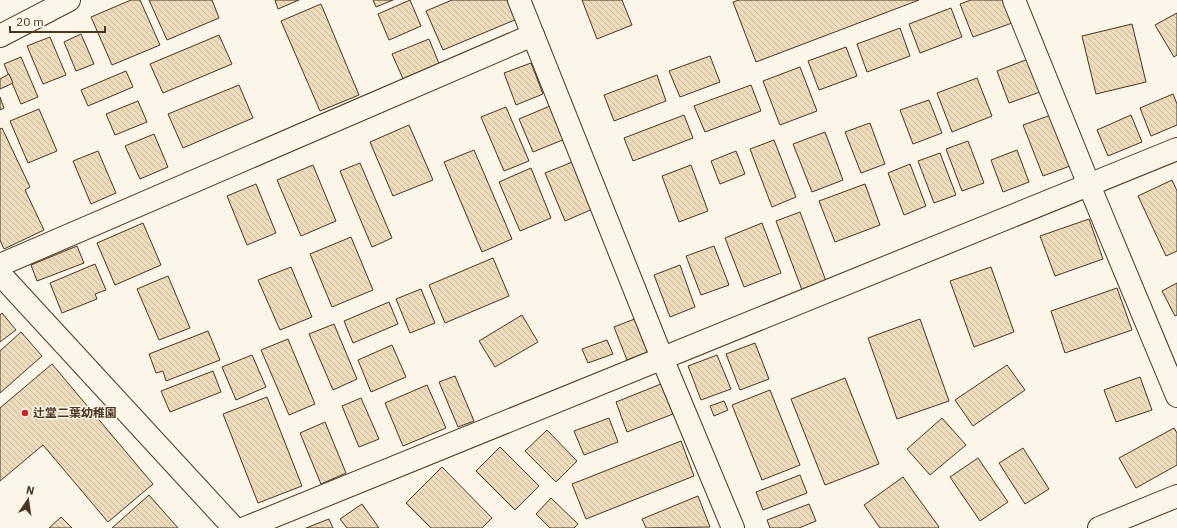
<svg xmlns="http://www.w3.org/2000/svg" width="1177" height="528" viewBox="0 0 1177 528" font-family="'IBM Plex Sans','Noto Sans JP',sans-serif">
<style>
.building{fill:url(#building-back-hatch);stroke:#4a3520}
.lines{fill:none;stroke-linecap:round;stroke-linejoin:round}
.minor-casing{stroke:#4a3520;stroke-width:24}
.tertiary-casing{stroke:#4a3520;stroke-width:24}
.minor{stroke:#fbf6e9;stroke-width:22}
.tertiary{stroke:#fbf6e9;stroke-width:22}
.poi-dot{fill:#c62828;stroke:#fbf6e9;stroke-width:1.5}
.labels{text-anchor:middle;stroke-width:3;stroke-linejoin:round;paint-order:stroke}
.poi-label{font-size:12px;font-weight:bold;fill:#4a3520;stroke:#fbf6e9;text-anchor:start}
</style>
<defs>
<pattern id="building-back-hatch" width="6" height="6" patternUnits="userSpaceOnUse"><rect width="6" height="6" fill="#ecdcbc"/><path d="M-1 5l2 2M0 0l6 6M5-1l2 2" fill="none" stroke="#ccbda1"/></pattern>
</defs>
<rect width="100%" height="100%" fill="#fbf6e9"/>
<!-- building -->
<g class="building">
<path d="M131 0H140L160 45 112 65 91 17Z"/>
<path d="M149 0H212L219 18 167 40Z"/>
<path d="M275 0H299L278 9Z"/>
<path d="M373 0H393L376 7Z"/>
<path d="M410 0 421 26 389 40 378 14Z"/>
<path d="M452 0H509L517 19 443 50 426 11Z"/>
<path d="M582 0H622L632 25 597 39Z"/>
<path d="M739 0H919L756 62 733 2Z"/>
<path d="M971 0H1003L1012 23 973 37 960 4Z"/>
<path d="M321 4 359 95 320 111 281 21Z"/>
<path d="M951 8 962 37 920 53 909 24Z"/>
<path d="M1177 13V55L1174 57 1155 25Z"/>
<path d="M1132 24 1146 82 1096 94 1082 36Z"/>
<path d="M900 28 910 56 867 72 857 44Z"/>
<path d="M81 34 94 64 76 71 64 42Z"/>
<path d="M219 35 232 64 163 93 150 64Z"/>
<path d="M50 37 66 75 43 84 27 46Z"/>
<path d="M429 39 440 66 404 81 392 54Z"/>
<path d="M846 47 857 76 819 90 808 61Z"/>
<path d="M710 56 720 82 680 97 669 71Z"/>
<path d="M21 57 38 97 21 104 4 64Z"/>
<path d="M1028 59 1040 92 1009 103 997 71Z"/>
<path d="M531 63 543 94 516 105 504 73Z"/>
<path d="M800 67 817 111 780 125 763 81Z"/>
<path d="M126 71 133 87 88 106 81 90Z"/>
<path d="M9 74 13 83 0 89V79Z"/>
<path d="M657 75 666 101 614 121 604 95Z"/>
<path d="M977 78 992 116 952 132 937 93Z"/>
<path d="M239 85 253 118 183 148 168 114Z"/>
<path d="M751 85 761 111 705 132 694 106Z"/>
<path d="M1173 94 1177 104V125L1151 136 1140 108Z"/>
<path d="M0 97 4 108 0 110Z"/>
<path d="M929 100 942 133 913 144 900 110Z"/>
<path d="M138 101 147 122 115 135 106 114Z"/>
<path d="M550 106 565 139 533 152 519 119Z"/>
<path d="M506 107 529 161 504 171 481 117Z"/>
<path d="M39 109 57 151 28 163 10 121Z"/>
<path d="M684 115 693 138 633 161 624 138Z"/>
<path d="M1051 115 1070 166 1043 176 1023 125Z"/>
<path d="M1131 115 1142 142 1108 156 1097 130Z"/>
<path d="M870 123 885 164 861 173 845 132Z"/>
<path d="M409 125 433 180 393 196 370 142Z"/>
<path d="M2 128 30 187 25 190 44 230 4 249 0 240V129Z"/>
<path d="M825 132 843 180 812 192 793 144Z"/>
<path d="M154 134 168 167 140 179 125 146Z"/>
<path d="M774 140 796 197 772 207 750 149Z"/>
<path d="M968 141 984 183 962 191 946 149Z"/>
<path d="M474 150 512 239 482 252 444 162Z"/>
<path d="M1017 150 1029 182 1003 192 991 160Z"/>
<path d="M98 151 116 193 91 204 73 161Z"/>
<path d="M736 151 745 174 720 184 711 161Z"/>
<path d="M940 153 956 195 934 203 918 161Z"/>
<path d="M575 161 595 208 565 221 545 173Z"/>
<path d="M360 163 392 238 372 247 340 171Z"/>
<path d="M910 164 926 206 904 215 888 173Z"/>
<path d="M313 165 336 221 301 236 277 180Z"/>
<path d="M691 165 708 211 679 222 662 176Z"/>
<path d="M531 168 551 218 520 231 499 182Z"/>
<path d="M1172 180 1177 191V251L1166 256 1138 196Z"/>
<path d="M256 184 276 233 247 245 227 196Z"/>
<path d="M865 184 880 225 835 242 819 201Z"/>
<path d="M800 212 826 281 802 290 776 221Z"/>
<path d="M1089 219 1103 259 1055 276 1040 236Z"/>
<path d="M143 223 161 265 115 285 97 243Z"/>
<path d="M762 223 781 273 744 287 725 238Z"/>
<path d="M351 237 373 290 332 307 310 254Z"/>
<path d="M77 246 84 263 37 281 31 265Z"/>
<path d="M714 246 729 285 701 295 686 256Z"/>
<path d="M493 258 509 296 445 323 429 285Z"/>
<path d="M95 264 106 290 95 294 97 299 62 313 50 283Z"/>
<path d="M680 265 695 307 670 317 654 275Z"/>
<path d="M291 267 312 317 280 330 258 280Z"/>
<path d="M991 267 1014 332 974 347 950 281Z"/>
<path d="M168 276 190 328 159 340 137 289Z"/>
<path d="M1177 283V315L1175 316 1162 291Z"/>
<path d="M1117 288 1132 330 1065 353 1051 311Z"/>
<path d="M421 289 435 323 410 333 396 299Z"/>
<path d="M389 302 398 324 353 343 344 321Z"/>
<path d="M2 313 16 330 0 342V315Z"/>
<path d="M522 315 538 342 495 367 479 341Z"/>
<path d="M637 318 650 351 627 360 614 327Z"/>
<path d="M920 319 949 401 897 419 868 338Z"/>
<path d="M334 324 357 379 333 390 309 334Z"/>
<path d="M208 331 220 360 166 381 163 371 156 373 149 354Z"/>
<path d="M21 332 42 356 0 393V351Z"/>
<path d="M288 339 315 404 289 415 261 350Z"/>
<path d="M607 340 613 354 588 363 582 349Z"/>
<path d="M755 343 769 379 740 390 726 354Z"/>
<path d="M392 345 406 377 371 392 358 360Z"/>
<path d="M252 355 266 387 236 400 222 367Z"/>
<path d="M717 355 731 389 701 400 688 366Z"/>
<path d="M52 364 153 484 108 522 43 445 0 481V408Z"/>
<path d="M1007 365 1025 390 973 426 955 400Z"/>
<path d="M213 371 221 392 170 412 161 391Z"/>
<path d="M455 376 474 421 458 427 439 382Z"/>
<path d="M1140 377 1152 410 1116 422 1104 390Z"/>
<path d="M845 378 879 464 825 485 791 399Z"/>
<path d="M661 384 673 414 627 432 616 402Z"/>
<path d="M427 385 446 428 403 446 385 403Z"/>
<path d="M770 390 800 465 762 480 732 405Z"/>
<path d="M267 397 302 486 258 503 223 414Z"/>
<path d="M361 398 379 439 359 447 342 406Z"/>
<path d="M724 401 728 410 714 416 710 406Z"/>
<path d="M609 418 618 442 584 455 574 431Z"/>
<path d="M942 418 966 445 930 475 907 449Z"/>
<path d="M325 422 346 473 321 484 300 433Z"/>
<path d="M1174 428 1177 433V465L1136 488 1119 458Z"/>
<path d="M547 430 577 461 556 482 525 451Z"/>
<path d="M681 441 694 476 586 519 572 484Z"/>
<path d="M500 447 539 486 515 510 476 471Z"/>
<path d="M1023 448 1049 489 1025 504 999 463Z"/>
<path d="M978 458 1008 502 980 521 950 477Z"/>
<path d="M442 467 492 518 482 528H431L406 503Z"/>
<path d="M800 475 807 493 763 510 756 492Z"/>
<path d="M903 477 939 527 938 528H880L864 505Z"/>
<path d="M149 495 178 528H112Z"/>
<path d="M698 496 710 527 646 528 642 519Z"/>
<path d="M551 498 578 524 574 528H550L536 514Z"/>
<path d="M362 504 379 528H347L340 519Z"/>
<path d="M809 504 816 521 799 528H770L767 520Z"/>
<path d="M61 517 72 528H49Z"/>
<path d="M329 519 333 528H306Z"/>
</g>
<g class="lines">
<!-- minor casing -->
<g class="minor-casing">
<g id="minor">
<path d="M519 0 662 358 733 528"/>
<path d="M1014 0 1089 185 1177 396"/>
<path d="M0 36 69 0"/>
<path d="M0 265 533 35"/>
<path d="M245 528 1177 149"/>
<path d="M1099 528 1177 496"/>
</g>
</g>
<!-- tertiary casing -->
<g class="tertiary-casing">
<path id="tertiary" d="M0 274 234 528"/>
</g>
<!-- minor -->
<use href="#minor" class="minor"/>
<!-- tertiary -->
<use href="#tertiary" class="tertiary"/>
</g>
<!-- markers -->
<circle class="poi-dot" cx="25" cy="413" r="4"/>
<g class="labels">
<!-- poi labels -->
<g class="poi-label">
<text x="33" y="417">辻堂二葉幼稚園</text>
</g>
</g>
<!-- north arrow -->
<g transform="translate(28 500) rotate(13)" stroke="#fbf6e9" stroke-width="3" paint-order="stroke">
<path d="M0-3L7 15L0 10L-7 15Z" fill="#4a3520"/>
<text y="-6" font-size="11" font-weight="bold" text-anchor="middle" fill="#4a3520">N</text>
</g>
<!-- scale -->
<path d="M10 26v6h95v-6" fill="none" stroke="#4a3520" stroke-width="2"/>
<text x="16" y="26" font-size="12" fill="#4a3520" stroke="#fbf6e9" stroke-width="3" paint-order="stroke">20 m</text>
</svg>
